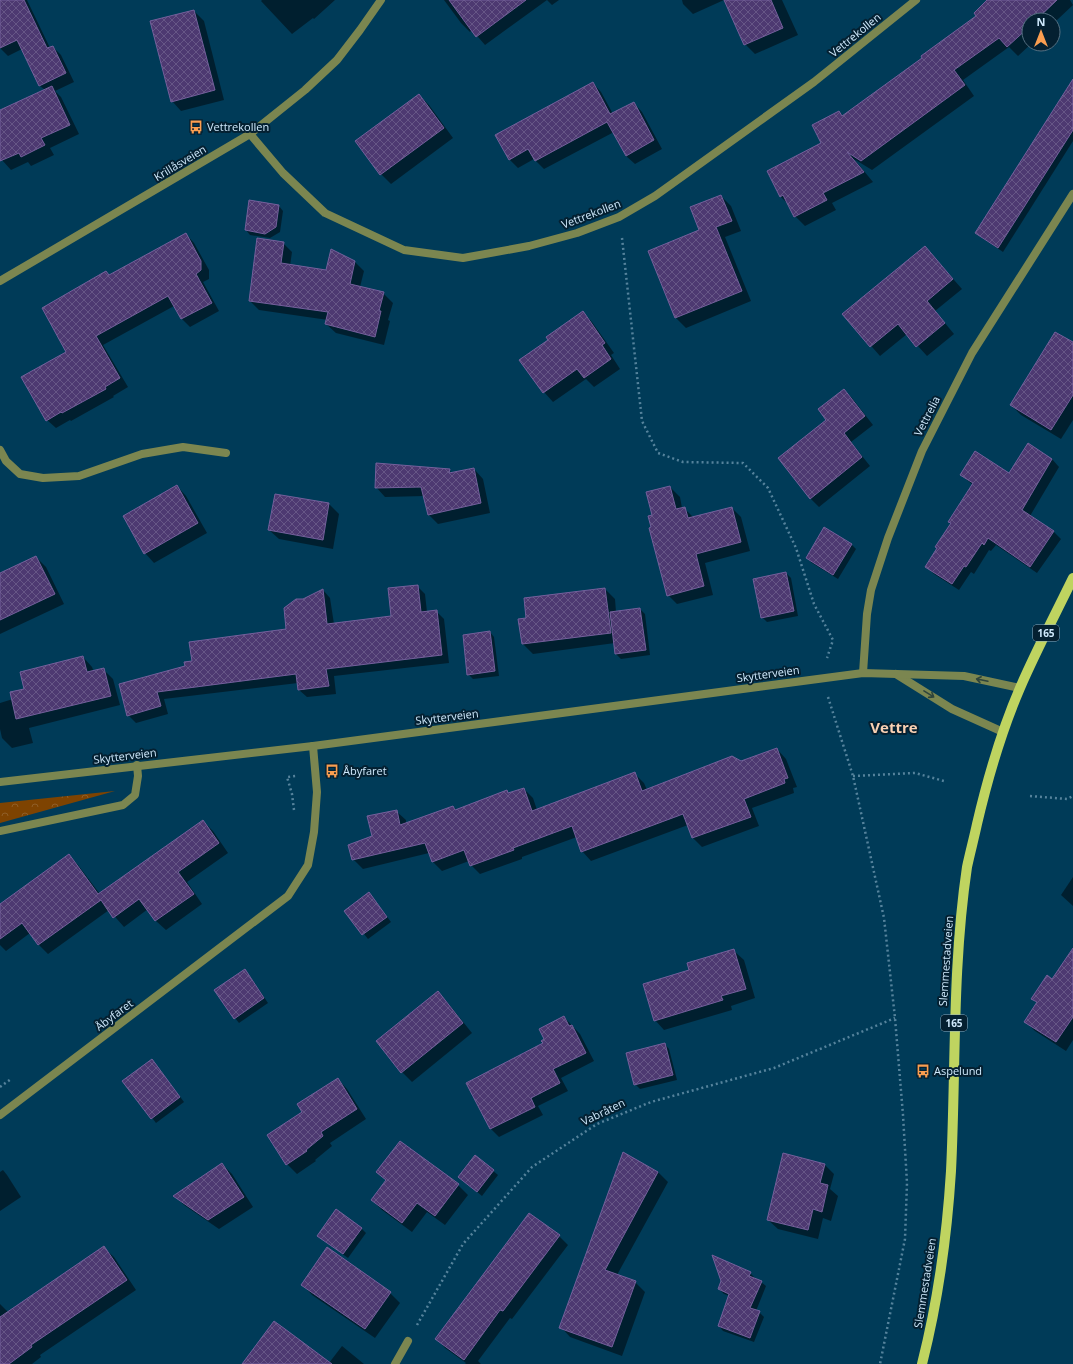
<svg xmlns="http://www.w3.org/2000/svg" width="1073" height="1364" viewBox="0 0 1073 1364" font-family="'Open Sans',sans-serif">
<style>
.forest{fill:url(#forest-crowns)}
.shadow{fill:#0007}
.building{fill:url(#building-cross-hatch);stroke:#74609c}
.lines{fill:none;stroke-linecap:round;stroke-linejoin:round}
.path{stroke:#55839c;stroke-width:2.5;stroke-dasharray:2 3;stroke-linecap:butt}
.service{stroke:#7b8650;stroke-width:8}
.minor{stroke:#7b8650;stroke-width:8}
.primary{stroke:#bfd460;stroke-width:10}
.oneway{stroke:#2e443c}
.labels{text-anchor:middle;stroke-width:4;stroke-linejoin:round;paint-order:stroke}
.shield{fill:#042031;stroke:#92adbf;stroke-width:1}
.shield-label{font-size:10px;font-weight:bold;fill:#cfe9fc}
.street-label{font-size:11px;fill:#cfe9fc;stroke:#042031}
.poi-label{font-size:11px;fill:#cfe9fc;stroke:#042031;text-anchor:start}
.district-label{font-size:15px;font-weight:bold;fill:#f8d0b3;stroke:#042031}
</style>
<defs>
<pattern id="forest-crowns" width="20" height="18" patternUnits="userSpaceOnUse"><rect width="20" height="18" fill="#7e4301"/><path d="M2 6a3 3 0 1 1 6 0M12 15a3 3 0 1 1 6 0" fill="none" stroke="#8f5e27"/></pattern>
<pattern id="building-cross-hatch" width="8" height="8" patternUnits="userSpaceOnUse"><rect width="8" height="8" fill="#4d3971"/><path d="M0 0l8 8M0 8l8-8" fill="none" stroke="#665686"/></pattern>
</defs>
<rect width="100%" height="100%" fill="#003b58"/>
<!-- forest -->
<path class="forest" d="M115 791 0 823V803Z"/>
<!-- shadow -->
<g class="shadow">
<path d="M0 0H27L50 48 53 47 61 55 74 82 55 91 61 97 79 134 50 148 54 155 31 166 28 162 11 170 2 160 0 156V111L45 90 40 86 22 49 8 56 0 48Z"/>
<path d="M262 0H335L314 19 313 18 292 34 261 1Z"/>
<path d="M444 0H559L552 5 547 0 485 45 472 30 470 32 461 23Z"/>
<path d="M682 0H782L798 35 755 54 745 44 724 0 693 14 683 4Z"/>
<path d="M988 0H1070L1073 5 1056 21 1055 20 1053 22V20H1029V44H1031L1018 56 1009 47 963 80 974 96 872 170 854 159 873 182 832 203 836 210 805 226 795 216 790 206 781 197 768 172 823 144 839 112 843 116 923 58 978 16Z"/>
<path d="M194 11 204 21 224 100 181 111 172 101Z"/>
<path d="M1073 80V141L1003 252 981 237 976 233Z"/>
<path d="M593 83 601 92 613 114 634 103 642 112 662 149 635 164 626 156 614 132 544 169 534 159 518 168 509 159Z"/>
<path d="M419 95 429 105 453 138 391 184 381 174Z"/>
<path d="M721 196 731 206 741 231 725 237 751 301 686 328 676 318 649 252 701 230Z"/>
<path d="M279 206 283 211 280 232 270 238 250 235 246 230Z"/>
<path d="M186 234 194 243 209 270V279L203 282 219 311 190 327 182 319 174 306 103 345 128 387 113 396 114 397 71 421 70 420 56 428 47 420 68 352 110 276Z"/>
<path d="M283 243 292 252 290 266 326 271 355 262 364 271 360 287 383 293 393 303 388 320 390 321 384 345 336 333 326 324 328 320 259 310 250 301Z"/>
<path d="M925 247 962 289 935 311 954 334 927 356 907 334 880 356 843 314Z"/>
<path d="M583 312 592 322 614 353 611 355 620 369 594 387 586 379 553 402 544 392 550 340Z"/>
<path d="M1073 344V420L1061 439 1021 415 1011 405Z"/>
<path d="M844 390 852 398 873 425 851 442 870 466 819 507 810 498 828 420Z"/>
<path d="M1052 459 1059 467 1030 516 1054 532 1061 539 1037 573 996 545 991 551 989 550 974 574 971 572 959 590 934 574 927 567 951 524 949 522 973 485 961 475 1009 474Z"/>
<path d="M474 469 483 479 490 513 438 524 428 514 425 496 385 497 376 487 449 470 452 473Z"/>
<path d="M177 486 186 496 207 533 154 563 145 553Z"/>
<path d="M670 487 680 497 682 508H684L694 518 732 508 741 517 750 551 705 563 713 595 677 604 668 595 652 528Z"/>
<path d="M276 495 329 504 339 514 333 549 279 539 269 530Z"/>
<path d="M851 544 856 549 838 579 812 563 807 558Z"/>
<path d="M36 557 46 567 64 604 0 634V571L1 573Z"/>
<path d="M786 573 791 578 798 616 767 622 762 617Z"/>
<path d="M417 586 425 594 427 612 436 611 444 619 449 663 334 676 336 694 307 697 299 690 298 683 164 699 168 714 136 723 128 715 193 661 288 630 304 600 323 590 330 598 334 624 392 617Z"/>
<path d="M605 589 615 599 616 612 640 609 645 614 650 655 621 659 616 654 615 643 533 654 523 644 527 619Z"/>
<path d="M490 632 494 637 499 676 473 679 468 674Z"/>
<path d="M83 657 92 667 94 672 103 669 113 679 120 705 29 728 33 743 12 748 2 738 0 729V703L13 699 25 689Z"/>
<path d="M777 749 786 759 797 787 793 788 794 793 752 808 759 826 702 847 693 838 688 825 591 861 582 851 577 837 522 857V859L480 874 471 865 469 861 442 871 432 861 429 853 363 869 353 859 396 811 406 820V824L453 807 457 810 507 791 510 794 524 789 533 798 537 810 635 774 644 783 647 790 741 762Z"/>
<path d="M203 821 213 831 228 853 187 882 202 904 166 930 156 921 148 909 124 927 109 910 48 954 39 945 30 933 6 951 0 945V905L69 855 78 865 100 894Z"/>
<path d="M1073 877V906L1061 895Z"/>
<path d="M373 898 391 922 368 939 346 911Z"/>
<path d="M734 951 744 960 755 998 731 1006 732 1010 664 1030 655 1020Z"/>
<path d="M1073 966V1040L1066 1051 1035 1031 1026 1022 1038 1004 1033 999 1053 981Z"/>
<path d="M245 971 249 975 268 1003 239 1023 235 1018Z"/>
<path d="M437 992 447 1002 472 1033 412 1082 402 1072 377 1041Z"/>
<path d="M564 1017 580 1034 594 1061 561 1078 568 1091 538 1106 543 1115 499 1137 491 1129 467 1083 544 1044Z"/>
<path d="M665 1044 669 1049 677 1080 640 1089 635 1084Z"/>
<path d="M156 1065 184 1102 156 1123 124 1081Z"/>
<path d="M338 1079 347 1089 366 1119 330 1143 332 1146 315 1160 316 1161 297 1174 287 1164 304 1112Z"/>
<path d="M624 1154 658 1172 668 1182 617 1275 635 1282 645 1292 622 1356 570 1337 561 1327Z"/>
<path d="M475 1156 498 1175 482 1196 459 1177Z"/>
<path d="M222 1164 232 1174 253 1207 219 1229 184 1205 175 1196Z"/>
<path d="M824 1164 834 1174 830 1189 838 1196 831 1221 823 1218 818 1239 778 1229 768 1220Z"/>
<path d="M3 1170 7 1175 21 1197 0 1211V1172Z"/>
<path d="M378 1172 458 1185 468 1195 445 1225 427 1212 412 1232 382 1210 372 1200 387 1181Z"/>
<path d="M361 1228 366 1233 348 1258 323 1240Z"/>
<path d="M559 1236 568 1245 512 1319 510 1318 478 1361 481 1364H465L466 1363 445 1348 437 1339Z"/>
<path d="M104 1248 114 1257 136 1290 40 1355 41 1357 32 1364H0V1304L8 1312Z"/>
<path d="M750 1273 755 1278 754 1279 761 1282 766 1286 756 1311 759 1312 764 1317 754 1342 723 1331 719 1326 730 1296 724 1294 719 1289Z"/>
<path d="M303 1285 390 1293 400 1303 375 1338 312 1295Z"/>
<path d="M342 1346 364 1364H254L329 1363Z"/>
</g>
<!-- building -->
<g class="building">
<path d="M0 0H24L47 48 53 46 66 73 39 86 17 40 0 48Z"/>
<path d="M449 0H526L476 37Z"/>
<path d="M724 0H771L783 28 744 45Z"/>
<path d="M987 0H1057L1036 20H1029V27L1007 47 999 38 954 70 965 85 861 161 847 152 864 172 823 193 827 200 794 217 783 195 780 197 767 171 821 143 812 125 839 111 842 116 922 58 921 56 976 16 974 13Z"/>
<path d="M194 10 215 90 171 102 150 21Z"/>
<path d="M1073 79V130L998 248 975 233Z"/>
<path d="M593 82 610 114 634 102 654 140 626 156 607 122 535 161 528 149 509 160 495 135Z"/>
<path d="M52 86 70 125 41 138 45 145 21 157 19 153 0 161V110Z"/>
<path d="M419 94 444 128 380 175 355 141Z"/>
<path d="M721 195 732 221 716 227 742 291 675 318 648 251 699 230 690 207Z"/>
<path d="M249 200 279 205 276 227 265 234 245 230Z"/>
<path d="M186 233 201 261V270L196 274 212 303 181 319 168 296 96 336 120 378 105 387 106 389 62 413 61 412 46 421 21 377 66 352 42 308 106 271 109 275Z"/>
<path d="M257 238 284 242 281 263 326 270 331 249 355 261 350 284 384 292 379 311H381L375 337 325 324 328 312 249 301Z"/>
<path d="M925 246 953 279 927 301 945 323 916 347 898 324 870 347 842 314Z"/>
<path d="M583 311 605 343 602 345 611 359 584 378 577 369 543 393 519 360 548 340 546 337Z"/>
<path d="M1055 332 1073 342V395L1051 430 1010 405Z"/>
<path d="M844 389 865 416 844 433 862 457 810 499 778 458 826 420 818 409Z"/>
<path d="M1028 443 1052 459 1022 510 1054 531 1030 567 988 538 984 545 982 543 966 567 964 566 952 584 925 567 937 548 935 547 951 523 948 522 973 483 960 475 975 451 1009 473Z"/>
<path d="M376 463 450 469 449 473 474 468 481 503 428 515 421 487 375 488Z"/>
<path d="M177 485 198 523 144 554 123 516Z"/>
<path d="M670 486 676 509 685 507 688 518 732 507 741 542 696 554 704 586 667 596 649 528 651 527 648 516 652 515 646 492Z"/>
<path d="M275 494 329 503 323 540 268 530Z"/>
<path d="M824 527 852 544 833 575 806 558Z"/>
<path d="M36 556 55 594 0 620V573Z"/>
<path d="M786 572 794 611 761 618 753 579Z"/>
<path d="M418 585 421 612 437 610 442 655 326 669 329 686 298 690 296 674 157 692 161 706 127 716 119 684 185 666 184 662 192 661 189 642 286 629 284 608 296 599H303L323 589 327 624 391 616 388 588Z"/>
<path d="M605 588 611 633 522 644 518 619 526 618 524 598Z"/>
<path d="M640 608 646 650 615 654 610 612Z"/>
<path d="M490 631 495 671 467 675 463 635Z"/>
<path d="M83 656 87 672 104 668 111 696 16 719 10 692 24 689 20 672Z"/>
<path d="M777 748 788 778 784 779 785 783 744 799 751 817 692 838 683 814 581 852 572 826 513 848 514 850 470 866 464 850 432 862 425 843 352 860 348 845 372 836 367 816 397 810 400 825 453 806 455 810 507 790 508 793 524 788 532 811 635 772 642 791 732 756 741 761Z"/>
<path d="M203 820 219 843 178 872 194 894 155 921 139 899 113 918 101 900 38 945 22 923 0 939V904L69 854 98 894Z"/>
<path d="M369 892 387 917 362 935 344 911Z"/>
<path d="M1073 948V1017L1056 1042 1024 1022 1037 1002 1031 999 1047 975 1052 979Z"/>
<path d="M734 949 746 989 721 996 723 1000 654 1021 643 984 689 970 687 963Z"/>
<path d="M245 969 264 998 234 1019 214 990Z"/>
<path d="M438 991 463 1023 401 1073 376 1041Z"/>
<path d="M564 1016 569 1026 572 1025 586 1053 553 1069 560 1083 531 1098 535 1107 490 1129 466 1083 543 1043 541 1041 544 1039 539 1029Z"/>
<path d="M665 1043 673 1075 634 1085 626 1053Z"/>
<path d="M152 1059 180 1097 151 1119 122 1081Z"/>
<path d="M338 1078 357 1109 321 1132 323 1136 306 1150 307 1151 286 1165 267 1135 302 1112 297 1104Z"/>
<path d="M400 1141 459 1184 435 1216 417 1203 402 1223 371 1200 386 1180 376 1172Z"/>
<path d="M623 1152 658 1172 605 1270 636 1281 612 1347 559 1328Z"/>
<path d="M783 1153 825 1164 820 1183 828 1185 822 1212 813 1209 808 1230 767 1220Z"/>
<path d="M475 1155 494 1170 477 1192 458 1177Z"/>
<path d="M222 1163 244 1197 208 1220 173 1196Z"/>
<path d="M336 1209 362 1228 343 1254 317 1236Z"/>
<path d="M529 1213 560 1235 503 1311 500 1310 464 1360 435 1339Z"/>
<path d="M104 1246 127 1280 31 1345 32 1347 9 1364H0V1317Z"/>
<path d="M327 1247 391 1292 365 1329 301 1285Z"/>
<path d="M712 1255 751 1272 749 1276 762 1281 750 1308 760 1311 750 1338 718 1326 729 1294 718 1289 721 1281Z"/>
<path d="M274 1321 285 1329 332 1364H242Z"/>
</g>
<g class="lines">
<!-- path -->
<g class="path">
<path d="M622 238 642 421 658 453 683 462 743 463 768 488 796 548 814 604 833 640 827 658"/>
<path d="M828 697 853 776 884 918 895 1018 903 1115 907 1183 905 1239 880 1364"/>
<path d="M853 776 915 773 944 781"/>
<path d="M1030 796 1067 799 1073 796"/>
<path d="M294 810 292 794 287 777 296 776"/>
<path d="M0 1087 11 1079"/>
<path d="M417 1325 463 1244 532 1167 597 1124 651 1102 774 1068 895 1018"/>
</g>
<!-- service -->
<path class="service" d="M0 831 123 805 135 795 138 776 137 765"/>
<!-- minor -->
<g class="minor">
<path d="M250 134 283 173 325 213 404 250 463 258 529 246 577 233 619 217 655 196 814 82 916 0"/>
<path d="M0 281 250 134 305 90 337 60 360 30 381 0"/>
<path d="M0 450 6 461 20 474 43 478 79 476 142 454 183 447 226 453"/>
<path d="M863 673 867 614 871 590 888 538 922 451 972 353 1073 194"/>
<path d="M896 674 952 709 1003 732"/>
<path d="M0 782 313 746 863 673 964 676 1020 688"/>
<path d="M0 1115 288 896 308 865 314 832 317 792 313 746"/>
<path d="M395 1364 408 1341"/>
</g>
<!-- primary -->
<path class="primary" d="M922 1364C938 1301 947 1236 951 1171 956 1070 952 968 967 867 970 853 974 838 977 824 988 777 1001 732 1020 688 1036 651 1055 615 1073 578"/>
</g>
<!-- one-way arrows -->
<defs><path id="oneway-shaft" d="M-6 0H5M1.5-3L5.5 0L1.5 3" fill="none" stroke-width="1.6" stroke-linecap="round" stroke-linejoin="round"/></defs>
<g class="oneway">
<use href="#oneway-shaft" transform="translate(982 680) rotate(-168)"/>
<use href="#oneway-shaft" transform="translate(929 694) rotate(32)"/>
</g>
<!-- icons -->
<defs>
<g id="bus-bare" transform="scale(1.08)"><path d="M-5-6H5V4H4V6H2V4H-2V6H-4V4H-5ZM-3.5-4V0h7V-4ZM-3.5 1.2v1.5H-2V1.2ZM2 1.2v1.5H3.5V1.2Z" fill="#fb9e50" stroke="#042031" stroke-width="2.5" paint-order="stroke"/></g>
</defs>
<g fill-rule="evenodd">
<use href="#bus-bare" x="196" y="127"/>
<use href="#bus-bare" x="332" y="771"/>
<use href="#bus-bare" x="923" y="1071"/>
</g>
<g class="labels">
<!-- shield labels -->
<g class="shield">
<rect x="1033" y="625" width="26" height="16" rx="3"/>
<rect x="941" y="1015" width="26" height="16" rx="3"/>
</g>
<g class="shield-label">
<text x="1046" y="637">165</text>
<text x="954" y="1027">165</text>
</g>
<!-- street labels -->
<g class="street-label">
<text transform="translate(855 35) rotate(-39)" y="4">Vettrekollen</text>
<text transform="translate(180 163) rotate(-31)" y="4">Krillåsveien</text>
<text transform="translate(591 214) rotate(-21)" y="4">Vettrekollen</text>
<text transform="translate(927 416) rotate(-63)" y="4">Vettrelia</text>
<text transform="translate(768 674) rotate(-8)" y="4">Skytterveien</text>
<text transform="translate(447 717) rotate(-7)" y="4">Skytterveien</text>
<text transform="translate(125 756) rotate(-7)" y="4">Skytterveien</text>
<text transform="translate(946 961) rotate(-86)" y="4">Slemmestadveien</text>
<text transform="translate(114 1015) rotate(-37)" y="4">Åbyfaret</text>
<text transform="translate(603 1112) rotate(-26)" y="4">Vabråten</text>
<text transform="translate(925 1283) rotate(-81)" y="4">Slemmestadveien</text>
</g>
<!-- poi labels -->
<g class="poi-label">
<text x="207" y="131">Vettrekollen</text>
<text x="343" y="775">Åbyfaret</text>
<text x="934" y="1075">Aspelund</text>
</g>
<!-- district labels -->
<g class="district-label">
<text x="894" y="733">Vettre</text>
</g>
</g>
<!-- north arrow -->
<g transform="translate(1041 32)"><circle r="19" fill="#042031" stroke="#557082"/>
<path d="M0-3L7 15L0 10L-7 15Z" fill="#fb9e50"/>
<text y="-6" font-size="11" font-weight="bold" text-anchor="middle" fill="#cfe9fc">N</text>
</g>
</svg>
